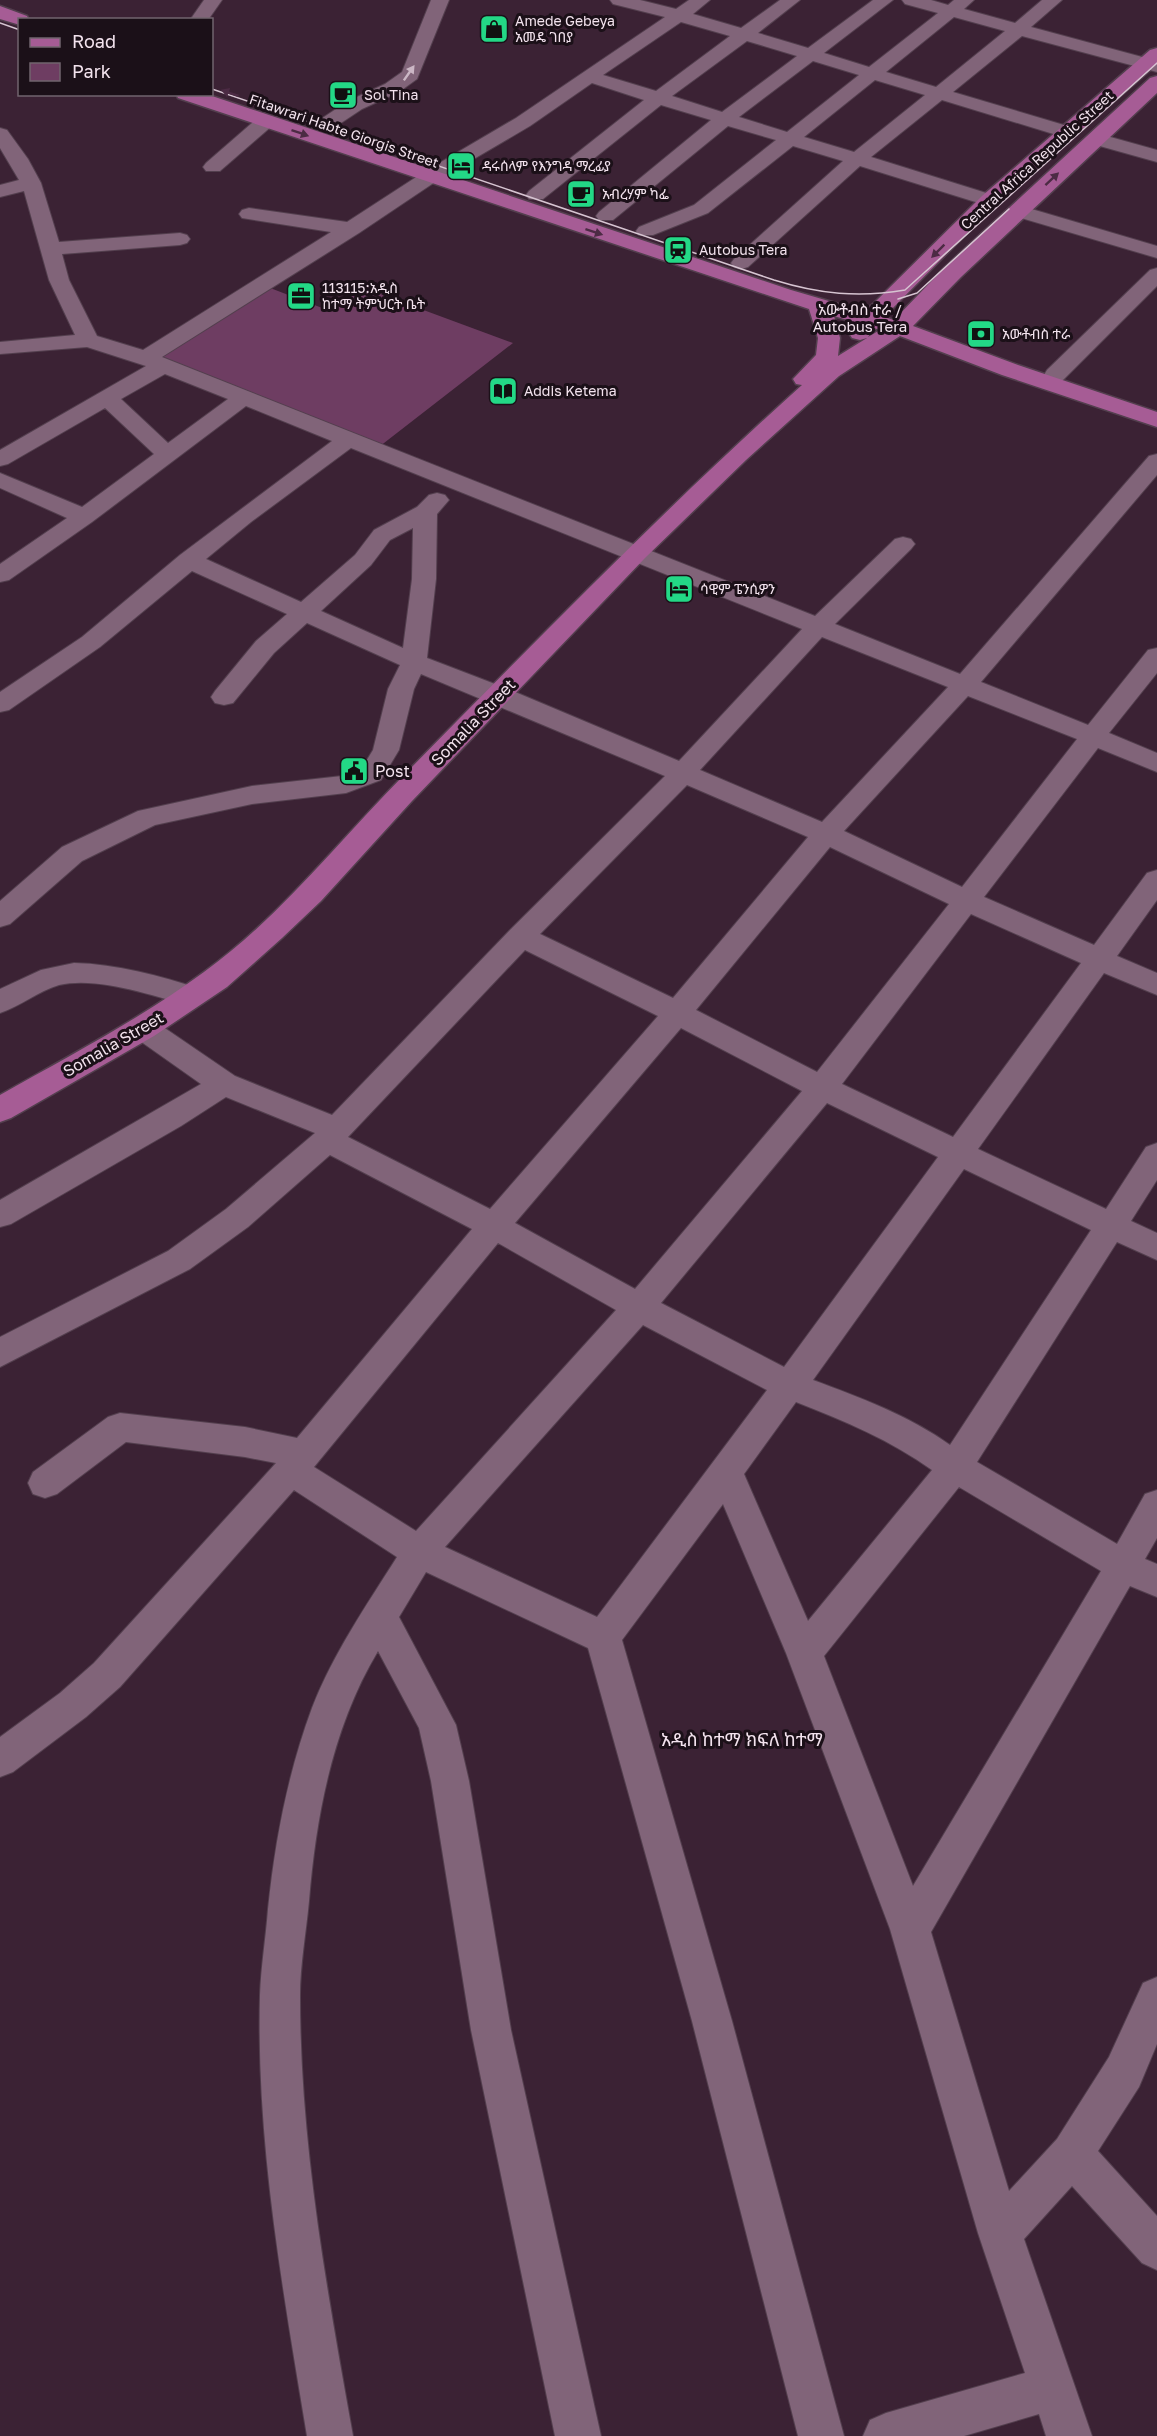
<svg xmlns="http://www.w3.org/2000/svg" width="1157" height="2436" viewBox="0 0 1157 2436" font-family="'Golos Text','Noto Sans Ethiopic',sans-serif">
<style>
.green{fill:#6e3d62}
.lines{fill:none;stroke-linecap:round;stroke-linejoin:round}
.minor-casing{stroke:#533f4e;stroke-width:2}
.major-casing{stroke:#533f4e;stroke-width:3}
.minor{fill:#816479;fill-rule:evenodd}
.major{fill:#a65c95;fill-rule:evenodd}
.tram{stroke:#d6c4d1;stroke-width:1.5}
.oneway{fill:#cbb7c5}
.oneway2{fill:#4c2b44}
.labels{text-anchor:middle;stroke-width:6;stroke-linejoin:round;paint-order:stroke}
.far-poi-label{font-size:14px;fill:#f3e3ee;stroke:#1b1018;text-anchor:start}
.far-street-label{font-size:14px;fill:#f3e3ee;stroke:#1b1018}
.far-neighbourhood-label{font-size:15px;fill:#f3e3ee;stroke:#1b1018}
.street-label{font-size:16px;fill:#f3e3ee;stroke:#1b1018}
.poi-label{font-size:16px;fill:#f3e3ee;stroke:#1b1018;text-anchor:start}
.neighbourhood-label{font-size:18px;fill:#f3e3ee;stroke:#1b1018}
</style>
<rect width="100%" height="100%" fill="#3b2234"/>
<!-- green -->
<path class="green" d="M265 286 330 311 364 288 513 343 375 450 149 358Z"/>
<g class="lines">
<!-- minor casing -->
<g class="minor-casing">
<g id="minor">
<path d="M204 0H222L208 20H190Z"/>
<path d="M431 0H449L417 79 399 92 362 109 332 129H318L316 125 318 121 348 101 385 84 402 72Z"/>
<path d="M610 0H640L676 9 689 0H710L693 14 741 28 780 0H800L758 33 808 48 873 0H893L824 53 869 67 938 13 905 4 902 0H931L948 5 954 0H974L964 9 1015 23 1042 0H1062L1031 27 1157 61V72L1022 36 953 92 1074 128 1077 132 1074 136H1060L942 100 871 157 996 196 999 200 996 204H982L860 166 748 267 741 269 734 267 731 263 734 259 843 161 793 146 708 213 653 235H639L636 231 639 227 694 205 776 140 728 126 613 220H599L596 216 599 212 711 120 661 105 543 199H529L526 195 529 191 644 100 592 83 530 126 438 180 359 233 162 357 815 616 895 539 903 537 911 539 915 544 911 549 835 624 960 674 1149 456 1157 454V475L981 682 1088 725 1148 650 1157 648V673L1109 733 1157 753V772L1098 748 984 897 1094 945 1147 873 1157 870V900L1117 956 1157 973V995L1104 973 978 1149 1106 1209 1146 1147 1157 1143V1180L1131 1221 1157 1233V1260L1117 1242 977 1462 1117 1544 1145 1494 1157 1490V1538L1145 1559 1157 1564V1597L1130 1586 931 1932 1009 2191 1057 2139 1109 2057 1143 1983 1157 1977V2044L1139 2087 1098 2151 1157 2216V2270L1142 2263 1072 2186 1024 2239 1092 2436H1046L1039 2414 964 2436H863L870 2420 886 2413 1025 2373 978 2233 890 1929 786 1653 723 1504 622 1640 732 2021 844 2436H798L692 2021 588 1648 426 1572 399 1617 456 1725 469 1781 511 2030 601 2436H555L471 2030 431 1781 419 1728 378 1651C333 1726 316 1815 309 1901 306 1933 300 1965 300 1996 300 2144 327 2291 353 2436H307C283 2291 256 2142 260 1995 261 1966 266 1937 268 1909 275 1840 288 1773 312 1708 333 1654 366 1606 397 1557L294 1490 120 1687 86 1717 13 1772 0 1777V1737L60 1693 94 1663 276 1463 245 1457 126 1442 57 1494 45 1498 33 1494 28 1483 33 1472 108 1417 120 1413 245 1427 297 1438 472 1229 330 1155 248 1227 190 1269 0 1367V1337L168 1251 226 1209 315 1133 226 1097 181 1126 11 1224 0 1227V1200L201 1084 133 1036 128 1028 133 1020 143 1017 153 1020 235 1076 332 1115 511 929 665 776 421 674 414 689 399 750 381 780 346 793 252 804 155 825 82 861 10 924 0 927V901L62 847 138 811 252 786 342 776 362 768 373 750 388 689 400 665 307 623 274 653 233 703 224 705 215 703 211 697 215 691 256 641 287 614 192 571 100 647 9 710 0 712V692L82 637 180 555 332 441 246 406 92 522 9 580 0 582V564L67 518 0 488V473L82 507 154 454 105 408 8 464 0 466V450L146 366 87 347 0 354V342L75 335 49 280 24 191 0 197V185L19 180 0 148V128L7 130 28 159 41 183 59 242 180 233 187 235 190 239 187 243 180 245 62 254 69 280 97 336 143 350 331 232 242 218 239 214 242 210 249 208 347 222 424 172 516 118 665 17 613 4ZM954 17 1005 31 936 87 886 72ZM681 22 730 36 656 91 603 75ZM747 41 797 56 722 112 672 96ZM813 61 859 75 787 132 739 117ZM875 80 925 95 854 152 804 137ZM165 374 228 399 168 443 121 399ZM351 448 802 629 679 761 508 689 427 658 436 579 437 514 449 500 445 495 437 493 429 495 417 507 374 530 355 555 301 602 206 559 251 522ZM413 528 412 579 403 648 321 611 371 565 390 540ZM822 637 948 687 822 822 700 770ZM968 696 1077 739 962 887 844 831ZM687 785 808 837 673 998 540 934ZM830 847 949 904 817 1072 696 1010ZM971 914 1081 963 953 1137 842 1084ZM525 950 658 1016 490 1209 348 1137ZM681 1028 802 1091 635 1289 515 1223ZM827 1103 938 1157 784 1367 661 1303ZM964 1169 1091 1230 950 1445C908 1415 861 1398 813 1380ZM498 1243 616 1310 416 1531 314 1467ZM643 1325 767 1390 597 1617 445 1547ZM796 1402C845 1421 890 1440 932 1470L808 1621 744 1474ZM959 1487 1101 1571 913 1886 824 1656Z"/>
<path d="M266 115 273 117 275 121 273 125 220 171H206L203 167 206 163 259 117Z"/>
<path d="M1096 133 1157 150V162L1089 143 1086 139 1089 135Z"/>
<path d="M1018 205 1157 246V258L1011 215 1008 211 1011 207Z"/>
<path d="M1157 268V286L1063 380 1055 382 1047 380 1044 375 1047 370 1150 270Z"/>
<path d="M74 963C117 964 160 976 201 989L205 996 201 1003 191 1006C153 996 98 976 59 985 38 991 21 1006 0 1013V989L41 970Z"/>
</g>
</g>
<!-- major casing -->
<g class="major-casing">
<g id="major">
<path d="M0 6 27 16 29 20H20V25L0 19Z"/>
<path d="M1157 48V64L996 204 884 317 894 320 945 267 1150 78 1157 76V93L961 277 913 326 1018 365 1157 412V427L1002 375 900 336 839 376 746 460 645 558 412 801 321 901 282 938 227 987 154 1036 11 1118 0 1122V1095C69 1056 140 1019 204 972 280 917 338 842 404 775 534 643 663 510 802 385L796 384 793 379 816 355 818 338 809 309 178 98 176 94H206L791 290 863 311 873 304 982 196 1150 50ZM834 316 854 322 849 333 852 338 860 340 867 338 838 356 840 338ZM874 328 880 330 868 337Z"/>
</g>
</g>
<!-- minor -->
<use href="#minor" class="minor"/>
<!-- major -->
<use href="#major" class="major"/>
<!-- tram -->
<g class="tram">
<path d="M0 23 20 30"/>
<path d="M212 89 774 280C819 294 859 298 905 290L1157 63"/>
<path d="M898 299 917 293 1009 209"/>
</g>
</g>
<!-- one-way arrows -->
<defs><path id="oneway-solid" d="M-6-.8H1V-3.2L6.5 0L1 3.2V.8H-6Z" transform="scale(1.5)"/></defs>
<use class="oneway" href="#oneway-solid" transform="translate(409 73) rotate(-55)"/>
<g class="oneway2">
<use href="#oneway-solid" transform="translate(230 93) rotate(-161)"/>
<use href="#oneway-solid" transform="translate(300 133) rotate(19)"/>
<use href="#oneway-solid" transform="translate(1052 179) rotate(-43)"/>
<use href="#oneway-solid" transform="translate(594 232) rotate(18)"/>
<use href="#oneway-solid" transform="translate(938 251) rotate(135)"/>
</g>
<!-- icons -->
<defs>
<g id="shop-square" transform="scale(1.5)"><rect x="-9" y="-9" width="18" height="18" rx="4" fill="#23d886" stroke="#1b1018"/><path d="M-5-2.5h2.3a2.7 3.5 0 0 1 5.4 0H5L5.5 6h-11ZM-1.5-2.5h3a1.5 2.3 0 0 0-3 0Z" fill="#111"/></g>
<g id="cafe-square" transform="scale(1.5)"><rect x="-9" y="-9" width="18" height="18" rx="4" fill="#23d886" stroke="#1b1018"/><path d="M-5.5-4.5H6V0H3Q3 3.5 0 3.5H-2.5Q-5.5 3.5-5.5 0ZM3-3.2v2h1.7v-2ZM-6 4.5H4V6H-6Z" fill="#111"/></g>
<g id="hotel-square" transform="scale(1.5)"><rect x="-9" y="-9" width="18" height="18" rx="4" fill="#23d886" stroke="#1b1018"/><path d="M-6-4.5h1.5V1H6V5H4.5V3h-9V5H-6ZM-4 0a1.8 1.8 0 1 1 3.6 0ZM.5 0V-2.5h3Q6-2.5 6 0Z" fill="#111"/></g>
<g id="station-square" transform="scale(1.5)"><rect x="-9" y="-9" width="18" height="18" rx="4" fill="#23d886" stroke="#1b1018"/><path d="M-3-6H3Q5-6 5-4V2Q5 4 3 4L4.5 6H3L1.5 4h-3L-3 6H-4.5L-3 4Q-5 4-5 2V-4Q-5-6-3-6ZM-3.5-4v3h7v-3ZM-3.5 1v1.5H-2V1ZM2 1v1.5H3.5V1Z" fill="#111"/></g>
<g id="office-square" transform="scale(1.5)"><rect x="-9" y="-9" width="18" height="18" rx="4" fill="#23d886" stroke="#1b1018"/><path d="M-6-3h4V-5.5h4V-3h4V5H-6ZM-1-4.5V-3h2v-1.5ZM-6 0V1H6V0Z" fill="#111"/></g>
<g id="bank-square" transform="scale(1.5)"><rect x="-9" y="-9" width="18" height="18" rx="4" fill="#23d886" stroke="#1b1018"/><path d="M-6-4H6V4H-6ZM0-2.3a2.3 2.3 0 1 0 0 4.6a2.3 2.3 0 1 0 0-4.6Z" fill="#111"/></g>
<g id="library-square" transform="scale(1.5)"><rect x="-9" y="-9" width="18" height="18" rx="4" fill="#23d886" stroke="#1b1018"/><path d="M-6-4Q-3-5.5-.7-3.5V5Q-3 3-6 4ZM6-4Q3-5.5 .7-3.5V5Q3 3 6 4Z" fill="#111"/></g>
<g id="civic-square" transform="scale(1.5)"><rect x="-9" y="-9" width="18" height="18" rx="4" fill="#23d886" stroke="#1b1018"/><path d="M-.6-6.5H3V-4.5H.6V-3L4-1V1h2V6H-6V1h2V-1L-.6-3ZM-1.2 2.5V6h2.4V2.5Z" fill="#111"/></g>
</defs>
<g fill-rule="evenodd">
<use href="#shop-square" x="494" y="29"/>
<use href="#cafe-square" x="343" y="95"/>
<use href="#hotel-square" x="461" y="166"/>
<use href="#cafe-square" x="581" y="194"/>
<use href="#station-square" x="678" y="250"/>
<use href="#office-square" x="301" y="296"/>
<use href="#bank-square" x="981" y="334"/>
<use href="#library-square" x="503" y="391"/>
<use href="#hotel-square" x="679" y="589"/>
<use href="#civic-square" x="354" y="771"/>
</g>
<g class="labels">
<!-- far-poi labels -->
<g class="far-poi-label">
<text x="515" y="26">Amede Gebeya<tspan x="515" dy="16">አመዴ ገበያ</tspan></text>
<text x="364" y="100">Sol Tina</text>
<text x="482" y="171">ዳሩሰላም የእንግዳ ማረፊያ</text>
<text x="602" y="199">አብረሃም ካፌ</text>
<text x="699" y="255">Autobus Tera</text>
<text x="322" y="293">113115:አዲስ<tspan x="322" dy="16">ከተማ ትምህርት ቤት</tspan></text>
<text x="1002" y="339">አውቶብስ ተራ</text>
<text x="524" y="396">Addis Ketema</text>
<text x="700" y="594">ሳዊም ፔንሲዎን</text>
</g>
<!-- far-street labels -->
<g class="far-street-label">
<text transform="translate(344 131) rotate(19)" y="5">Fitawrari Habte Giorgis Street</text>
<text transform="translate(1037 160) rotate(-42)" y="5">Central Africa Republic Street</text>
</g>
<!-- far-neighbourhood labels -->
<g class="far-neighbourhood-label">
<text x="860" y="315">አውቶብስ ተራ /<tspan x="860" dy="17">Autobus Tera</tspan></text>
</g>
<!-- street labels -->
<g class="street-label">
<text transform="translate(473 722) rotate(-46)" y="6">Somalia Street</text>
<text transform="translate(113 1044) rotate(-30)" y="6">Somalia Street</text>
</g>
<!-- poi labels -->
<g class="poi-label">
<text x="375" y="777">Post</text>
</g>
<!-- neighbourhood labels -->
<g class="neighbourhood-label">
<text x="742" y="1746">አዲስ ከተማ ክፍለ ከተማ</text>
</g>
</g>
<!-- legend -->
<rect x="18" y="18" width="195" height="78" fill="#1b1018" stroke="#71646e" stroke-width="1.5"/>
<rect x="30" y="38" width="30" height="9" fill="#a65c95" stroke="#71646e" stroke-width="1.5"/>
<text x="72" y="48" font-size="18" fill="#f3e3ee">Road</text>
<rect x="30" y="63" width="30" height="18" fill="#6e3d62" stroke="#71646e" stroke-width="1.5"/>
<text x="72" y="78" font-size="18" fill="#f3e3ee">Park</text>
</svg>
